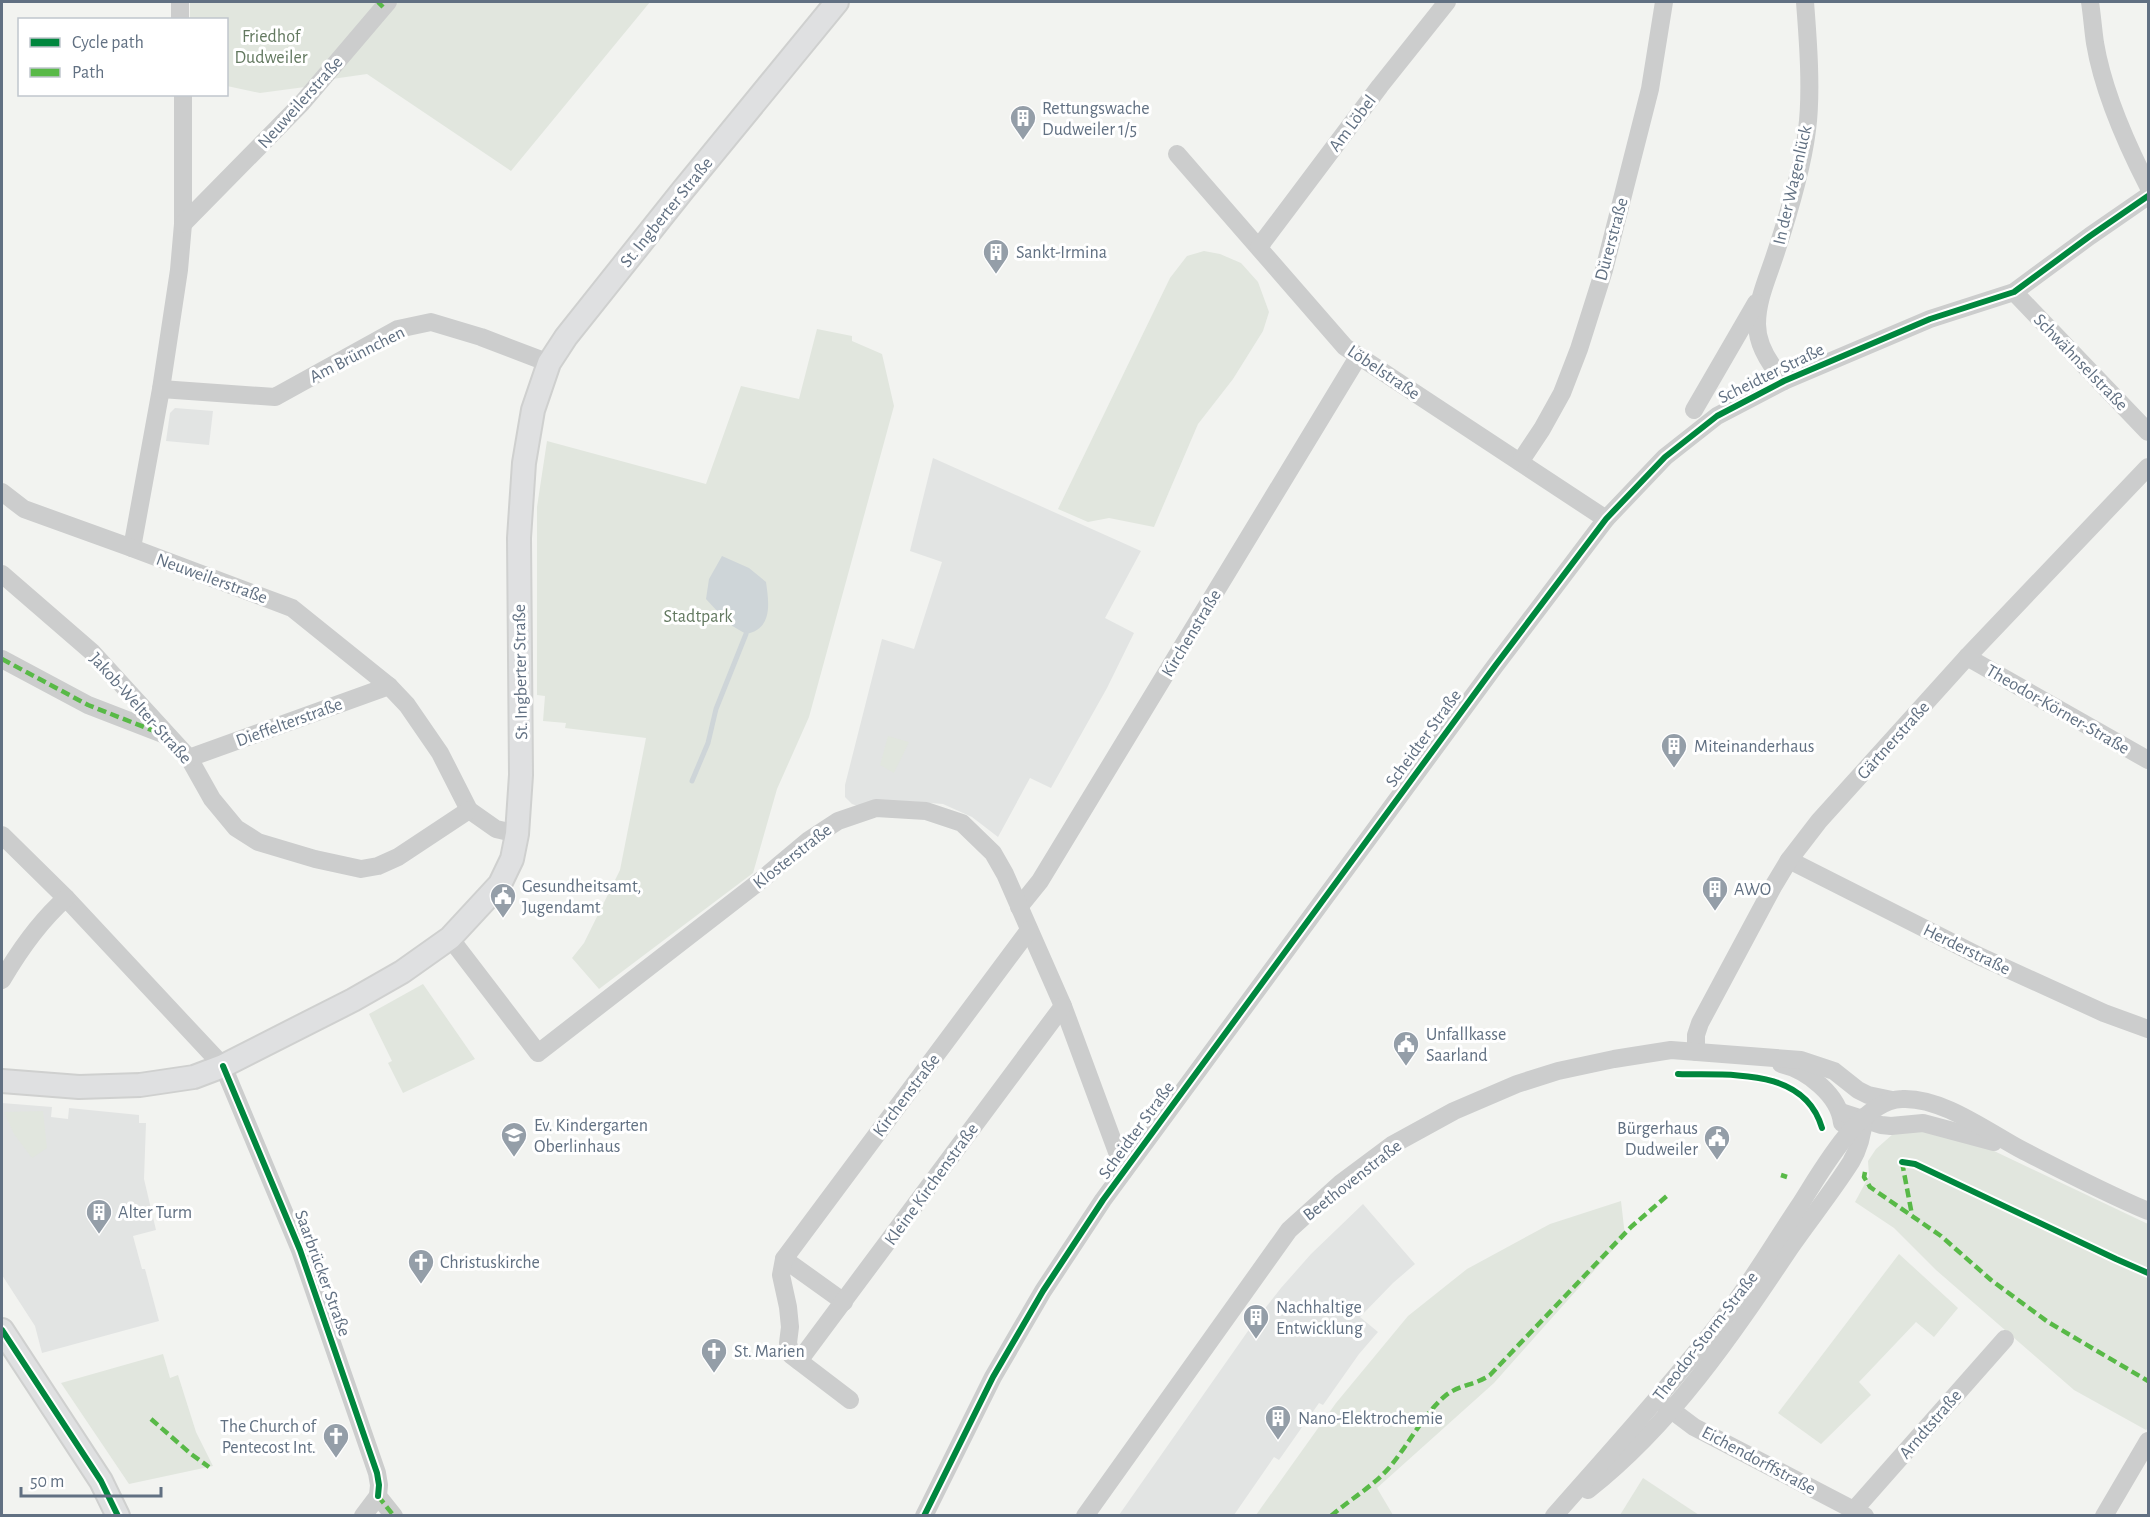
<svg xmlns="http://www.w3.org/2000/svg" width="2150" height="1517" viewBox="0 0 2150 1517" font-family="'Alegreya Sans',sans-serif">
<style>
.built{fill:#e2e4e3}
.green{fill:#e1e6de}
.water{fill:#ced5d8}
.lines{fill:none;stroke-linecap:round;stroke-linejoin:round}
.stream{stroke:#ced5d8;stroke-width:5}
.major-casing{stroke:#cfd0cf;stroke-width:26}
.minor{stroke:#cccdcd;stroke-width:18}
.major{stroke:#dfe0e1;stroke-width:22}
.quiet{stroke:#58b947;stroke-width:4.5;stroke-dasharray:9 4.5;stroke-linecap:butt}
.cycleway-casing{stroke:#fff;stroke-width:10}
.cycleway{stroke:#00873e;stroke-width:6}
.labels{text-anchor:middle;stroke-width:6;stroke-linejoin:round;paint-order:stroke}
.park-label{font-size:18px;fill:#637960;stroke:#fff}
.street-label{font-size:18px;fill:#617082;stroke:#fff}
.poi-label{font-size:18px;fill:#617082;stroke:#fff;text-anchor:start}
</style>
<rect width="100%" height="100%" fill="#f2f3f0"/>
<!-- built -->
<g class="built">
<path d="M175 408 213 411 209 445 166 441 170 413Z"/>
<path d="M933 458 1141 551 1105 618 1134 633 1107 688 1051 788 1030 778 998 837 972 817 943 804 905 801 858 806 852 804 845 797V785L882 639 914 649 942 562 910 551Z"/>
<path d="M2 1103 52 1107 51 1117 68 1119 69 1108 139 1115V1123H146L144 1179 156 1230 133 1236 142 1269H145L159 1321 42 1353 35 1326 2 1275Z"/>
<path d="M1363 1204 1415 1264 1393 1283 1360 1317 1378 1332 1359 1354 1323 1405 1319 1403 1279 1460 1274 1457 1234 1515 1231 1514 1230 1516 1119 1515 1255 1321 1281 1288 1311 1254Z"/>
</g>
<!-- green -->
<g class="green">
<path d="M190 2H650L511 171 367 74 332 79 305 87 260 93 227 86 226 20 190 19Z"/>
<path d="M1204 251 1220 254 1241 263 1258 282 1269 312 1263 331 1233 379 1198 424 1154 527 1109 518 1088 522 1058 509 1170 278 1187 256Z"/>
<path d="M817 329 852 336V341L882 354 894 406 809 717 777 789 753 873 599 989 572 958 584 943 620 870 646 738 565 728 566 723 543 721 545 696 537 695V507L547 441 706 484 741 386 799 399Z"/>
<path d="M888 736 909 742 894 773 880 765Z"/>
<path d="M423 984 475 1059 403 1093 388 1063 392 1061 369 1014Z"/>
<path d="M43 1111 47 1148 32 1158 14 1134 4 1112Z"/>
<path d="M1919 1130 1992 1150 2148 1224V1428L2146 1430 2074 1390 1936 1270 1894 1228 1855 1202 1869 1176 1868 1161 1876 1149 1893 1134Z"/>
<path d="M1621 1201 1625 1236 1494 1383 1377 1488 1393 1515H1256L1336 1403 1408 1316 1467 1269 1550 1224Z"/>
<path d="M1899 1254 1958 1308 1934 1337 1916 1322 1859 1382 1871 1395 1821 1444 1778 1413Z"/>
<path d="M163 1354 170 1378 178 1375 196 1432 213 1466 129 1484 61 1383Z"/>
<path d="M1643 1478 1699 1515H1620Z"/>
</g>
<!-- water -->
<path class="water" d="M722 556 749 568 766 582C769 603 773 629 746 634L729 624 706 599 709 579Z"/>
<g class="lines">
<!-- stream -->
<path class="stream" d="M692 781 708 743 716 709 746 634"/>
<!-- major casing -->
<g class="major-casing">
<g id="major">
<path d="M2 1081 79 1087 140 1085 194 1077 223 1066 353 1000 402 972 450 938 500 884 512 859 517 834 521 775 519 538 524 463 533 410 549 363 566 337 683 190 837 2"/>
<path d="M2 1330 101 1481 118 1516"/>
</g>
</g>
<!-- minor -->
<g class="minor">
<path d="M180 2V20"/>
<path d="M2090 2C2092 15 2093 29 2095 43 2103 91 2126 143 2148 186"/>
<path d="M183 94V224L179 270 161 389 132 548 292 608 389 686 407 705 440 753 469 810 496 829 517 834"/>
<path d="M1177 154 1345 347 1606 519"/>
<path d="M183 224 302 103 388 2"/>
<path d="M1259 247 1380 86 1447 2"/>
<path d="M2014 292 2148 432"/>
<path d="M1784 381C1770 365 1757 346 1757 324 1757 301 1767 279 1774 258 1787 219 1802 171 1807 130 1812 92 1808 40 1805 2"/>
<path d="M161 389 275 397 398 329 431 322 481 337 549 363"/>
<path d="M1694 410 1756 303"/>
<path d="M1520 462 1542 429 1562 393 1579 349 1604 270 1650 89 1664 2"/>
<path d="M2 492 24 509 132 548"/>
<path d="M2 574 92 652 189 758 212 799 236 828 258 842 315 859 361 869 378 866 398 857 469 810"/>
<path d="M1967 657 2148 760"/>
<path d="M2 659 88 705 163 734"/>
<path d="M189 758 389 686"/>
<path d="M2 835 66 898 223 1066 300 1250 377 1473 379 1485 378 1496 394 1516"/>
<path d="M1789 860 1979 956 2104 1013 2148 1029"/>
<path d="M1019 907 1040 881 1358 357"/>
<path d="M450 938 538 1053 760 881 809 840 838 821 876 808 926 811 962 823 993 853 1005 874 1063 1006 1124 1171"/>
<path d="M2 980C19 951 41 920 66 898"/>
<path d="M1696 1052V1035L1700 1023 1774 885 1789 860 1819 821 1967 657 2148 467"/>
<path d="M1781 1064C1807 1070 1839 1095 1842 1123"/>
<path d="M1841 1112 1881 1125 1891 1126 1923 1123 1994 1142"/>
<path d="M784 1259 844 1302"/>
<path d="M799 1361 1063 1006"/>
<path d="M850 1400 791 1355 788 1343 790 1327 788 1307 781 1275 784 1259 1029 930"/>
<path d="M1662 1403 1694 1427 1865 1516"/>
<path d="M1588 1490C1672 1424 1731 1336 1790 1248 1810 1219 1832 1192 1851 1162 1860 1147 1863 1134 1864 1117"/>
<path d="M1854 1510 2005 1339"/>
<path d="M363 1516 378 1496"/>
<path d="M924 1516 993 1377 1043 1291 1103 1200 1495 666 1606 519 1665 457 1717 416 1784 381 1930 319 2014 292 2090 236 2148 196"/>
<path d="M1085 1516 1289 1230 1341 1183 1392 1145 1454 1111 1517 1084 1558 1071 1614 1059 1671 1050 1801 1060 1834 1071 1858 1090 1868 1095 1892 1100"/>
<path d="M1554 1516C1612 1450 1671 1385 1725 1316 1753 1280 1776 1240 1801 1203 1821 1172 1860 1100 1902 1099 1942 1097 1988 1132 2022 1150 2063 1171 2105 1193 2148 1211"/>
<path d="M2104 1516 2148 1441"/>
</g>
<!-- major -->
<use href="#major" class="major"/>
<!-- quiet -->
<g class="quiet">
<path d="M378 2 383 7"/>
<path d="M2 659 88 705 167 736"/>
<path d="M1902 1162 1912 1215"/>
<path d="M1865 1172 1864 1177 1870 1187 1941 1236 1991 1280 2048 1322 2148 1381"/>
<path d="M1781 1175 1787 1177"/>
<path d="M151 1419 191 1454 209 1467"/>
<path d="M378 1496 394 1516"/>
<path d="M1331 1516C1349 1500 1372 1487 1388 1469 1408 1446 1422 1416 1445 1396 1458 1385 1476 1385 1490 1375L1631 1227 1668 1195"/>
</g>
<!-- cycleway casing -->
<g class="cycleway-casing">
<g id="cycleway">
<path d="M223 1066 300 1250 377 1473 379 1485 378 1496"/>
<path d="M1678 1074C1728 1076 1804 1066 1822 1128"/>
<path d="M1902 1162 1915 1164 2116 1259 2148 1273"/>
<path d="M2 1330 101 1481 118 1516"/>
<path d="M924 1516 993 1377 1043 1291 1103 1200 1495 666 1606 519 1665 457 1717 416 1784 381 1930 319 2014 292 2090 236 2148 196"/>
</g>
</g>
<!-- cycleway -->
<use href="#cycleway" class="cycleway"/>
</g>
<!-- icons -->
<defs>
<g id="building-pin" transform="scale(1.35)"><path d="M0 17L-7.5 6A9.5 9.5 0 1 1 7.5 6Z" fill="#949ea8" stroke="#fff"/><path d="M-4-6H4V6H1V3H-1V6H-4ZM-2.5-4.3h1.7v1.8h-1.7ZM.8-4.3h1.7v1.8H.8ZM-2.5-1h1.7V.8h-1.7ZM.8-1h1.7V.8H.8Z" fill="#fff"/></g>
<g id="civic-pin" transform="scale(1.35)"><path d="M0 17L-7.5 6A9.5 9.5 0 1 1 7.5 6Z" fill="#949ea8" stroke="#fff"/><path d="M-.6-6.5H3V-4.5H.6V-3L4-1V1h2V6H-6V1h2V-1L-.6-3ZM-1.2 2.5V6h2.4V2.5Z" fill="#fff"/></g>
<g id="school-pin" transform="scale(1.35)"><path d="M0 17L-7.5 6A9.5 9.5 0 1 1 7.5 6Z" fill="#949ea8" stroke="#fff"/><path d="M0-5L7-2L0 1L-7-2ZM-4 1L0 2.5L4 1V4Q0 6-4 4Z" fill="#fff"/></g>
<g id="church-pin" transform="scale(1.35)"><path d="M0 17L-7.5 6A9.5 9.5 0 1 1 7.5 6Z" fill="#949ea8" stroke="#fff"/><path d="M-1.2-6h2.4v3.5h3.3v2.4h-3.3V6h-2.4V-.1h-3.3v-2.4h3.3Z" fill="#fff"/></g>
</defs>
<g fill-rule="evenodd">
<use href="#building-pin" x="1023" y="118"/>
<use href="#building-pin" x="996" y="252"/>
<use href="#building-pin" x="1674" y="746"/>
<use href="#building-pin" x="1715" y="889"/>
<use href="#civic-pin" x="503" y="896"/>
<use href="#civic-pin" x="1406" y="1044"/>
<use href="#school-pin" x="514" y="1135"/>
<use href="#civic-pin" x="1717" y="1138"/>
<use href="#building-pin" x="99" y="1212"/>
<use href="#church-pin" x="421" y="1262"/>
<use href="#building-pin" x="1256" y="1317"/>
<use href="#church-pin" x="714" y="1351"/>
<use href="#building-pin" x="1278" y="1418"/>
<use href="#church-pin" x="336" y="1436"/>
</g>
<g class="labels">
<!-- park labels -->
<g class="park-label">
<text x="271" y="42">Friedhof<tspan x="271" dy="21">Dudweiler</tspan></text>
<text x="698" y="622">Stadtpark</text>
</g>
<!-- street labels -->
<g class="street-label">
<text transform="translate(300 102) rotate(-48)" y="6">Neuweilerstraße</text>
<text transform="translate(1352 123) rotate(-53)" y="6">Am Löbel</text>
<text transform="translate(1792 185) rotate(-77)" y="6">In der Wagenlück</text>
<text transform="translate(666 212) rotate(-51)" y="6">St. Ingberter Straße</text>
<text transform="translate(1611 239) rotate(-75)" y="6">Dürerstraße</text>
<text transform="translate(357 354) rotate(-27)" y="6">Am Brünnchen</text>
<text transform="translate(2081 362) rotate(46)" y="6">Schwähnselstraße</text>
<text transform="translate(1384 372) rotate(34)" y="6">Löbelstraße</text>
<text transform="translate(1771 373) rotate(-26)" y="6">Scheidter Straße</text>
<text transform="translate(212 578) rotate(20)" y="6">Neuweilerstraße</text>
<text transform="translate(1191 633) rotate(-59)" y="6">Kirchenstraße</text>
<text transform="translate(520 672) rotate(-91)" y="6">St. Ingberter Straße</text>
<text transform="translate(141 708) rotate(48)" y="6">Jakob-Welter-Straße</text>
<text transform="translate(2058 709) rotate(30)" y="6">Theodor-Körner-Straße</text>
<text transform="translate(289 722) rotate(-20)" y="6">Dieffelterstraße</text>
<text transform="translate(1423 738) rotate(-54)" y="6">Scheidter Straße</text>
<text transform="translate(1893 740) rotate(-48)" y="6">Gärtnerstraße</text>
<text transform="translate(792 856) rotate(-38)" y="6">Klosterstraße</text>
<text transform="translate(1967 949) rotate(26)" y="6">Herderstraße</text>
<text transform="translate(906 1095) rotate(-53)" y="6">Kirchenstraße</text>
<text transform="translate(1136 1130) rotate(-54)" y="6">Scheidter Straße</text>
<text transform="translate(1352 1180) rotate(-38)" y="6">Beethovenstraße</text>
<text transform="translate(931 1184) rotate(-54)" y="6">Kleine Kirchenstraße</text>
<text transform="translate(323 1273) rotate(70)" y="6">Saarbrücker Straße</text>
<text transform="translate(1705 1336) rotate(-52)" y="6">Theodor-Storm-Straße</text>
<text transform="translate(1930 1424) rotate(-49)" y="6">Arndtstraße</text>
<text transform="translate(1759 1460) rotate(28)" y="6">Eichendorffstraße</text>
</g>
<!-- poi labels -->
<g class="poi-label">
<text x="1042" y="114">Rettungswache<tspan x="1042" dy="21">Dudweiler 1/5</tspan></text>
<text x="1016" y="258">Sankt-Irmina</text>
<text x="1694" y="752">Miteinanderhaus</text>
<text x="522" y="892">Gesundheitsamt,<tspan x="522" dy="21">Jugendamt</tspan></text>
<text x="1734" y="895">AWO</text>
<text x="1426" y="1040">Unfallkasse<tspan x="1426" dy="21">Saarland</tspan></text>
<text x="534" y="1131">Ev. Kindergarten<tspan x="534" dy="21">Oberlinhaus</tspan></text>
<text x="1698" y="1134" text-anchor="end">Bürgerhaus<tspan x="1698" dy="21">Dudweiler</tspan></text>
<text x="118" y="1218">Alter Turm</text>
<text x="440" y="1268">Christuskirche</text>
<text x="1276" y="1313">Nachhaltige<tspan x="1276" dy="21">Entwicklung</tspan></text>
<text x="734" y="1357">St. Marien</text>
<text x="1298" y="1424">Nano-Elektrochemie</text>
<text x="316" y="1432" text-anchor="end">The Church of<tspan x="316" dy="21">Pentecost Int.</tspan></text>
</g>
</g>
<!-- border -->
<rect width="2150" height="1517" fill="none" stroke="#617082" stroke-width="6"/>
<!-- legend -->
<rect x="18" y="18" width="210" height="78" fill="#ffffff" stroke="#c0c6cd" stroke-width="1.5"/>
<rect x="30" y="38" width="30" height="9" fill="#00873e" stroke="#c0c6cd" stroke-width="1.5"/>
<text x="72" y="48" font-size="18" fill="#617082">Cycle path</text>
<rect x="30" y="68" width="30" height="9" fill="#58b947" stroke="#c0c6cd" stroke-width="1.5"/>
<text x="72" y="78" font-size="18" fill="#617082">Path</text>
<!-- scale -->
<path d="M21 1487v9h140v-9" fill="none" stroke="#617082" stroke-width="3"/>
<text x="30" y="1487" font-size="18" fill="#617082" stroke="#ffffff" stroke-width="4.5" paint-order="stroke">50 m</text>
</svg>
